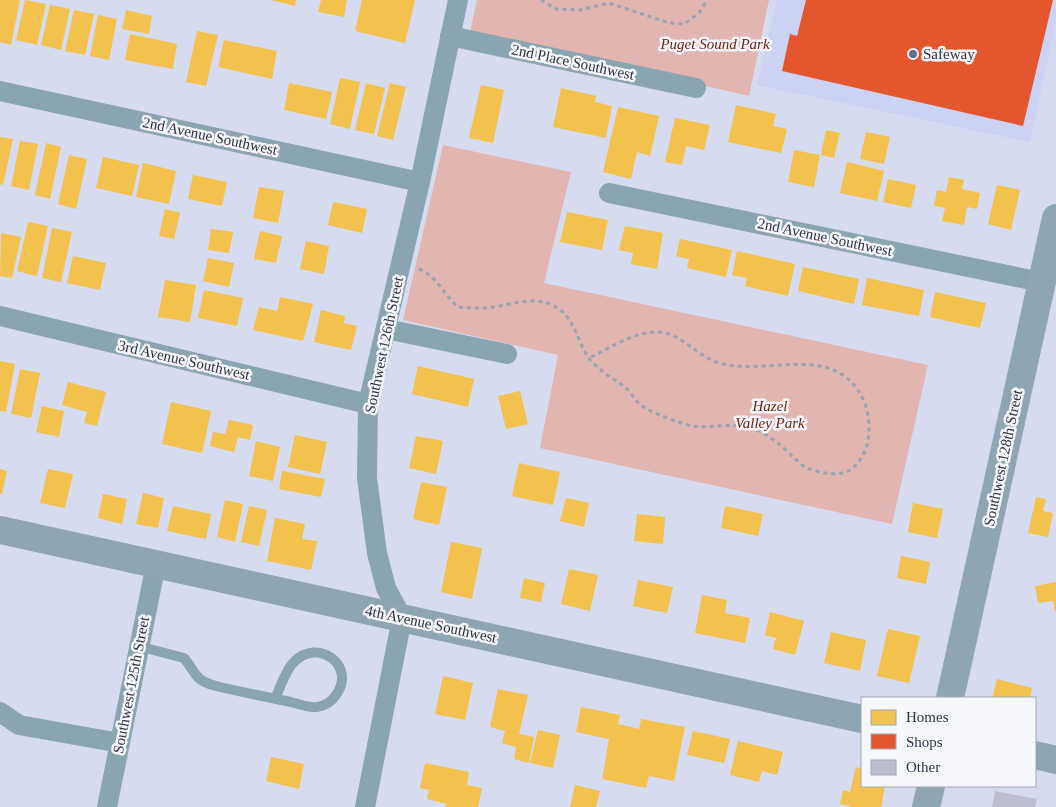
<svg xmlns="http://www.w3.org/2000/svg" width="1056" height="807" viewBox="0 0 1056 807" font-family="Georgia,serif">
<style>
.built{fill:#cbd2f4}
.green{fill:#e3b5b1}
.homes{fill:#f2c14e}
.shops{fill:#e4572e}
.building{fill:#bdbdd0}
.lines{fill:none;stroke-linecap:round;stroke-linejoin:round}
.path{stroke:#95a5b3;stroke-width:3;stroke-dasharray:4 4;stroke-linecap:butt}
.lane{stroke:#8aa4b2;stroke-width:10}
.street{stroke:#8aa4b2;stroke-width:20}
.secondary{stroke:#8fa5b4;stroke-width:28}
.poi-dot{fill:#696d82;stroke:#f5f7fc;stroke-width:2}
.labels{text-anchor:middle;stroke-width:5;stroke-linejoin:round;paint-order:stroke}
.park-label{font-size:15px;font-style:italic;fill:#722109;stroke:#f5f7fc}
.poi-label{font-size:15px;fill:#2f3246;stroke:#f5f7fc;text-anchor:start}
.street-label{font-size:15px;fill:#2f3246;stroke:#f5f7fc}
</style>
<rect width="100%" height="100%" fill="#d6dbf0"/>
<!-- built -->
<path class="built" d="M777 0H1056V21L1030 142 757 85Z"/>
<!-- green -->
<g class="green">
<path d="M477 0H769L749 96 470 32Z"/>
<path d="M443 145 571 172 544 283 928 365 892 524 540 448 558 355 403 320Z"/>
</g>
<!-- homes -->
<g class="homes">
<path d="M0 0H20L11 45 0 42Z"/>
<path d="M25 0 46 4 37 45 16 40Z"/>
<path d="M271 0H296L295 6Z"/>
<path d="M321 0H347L344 17 318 12Z"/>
<path d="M362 0H415L405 43 355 31Z"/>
<path d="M50 5 70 9 61 50 41 45Z"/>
<path d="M74 10 94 14 85 55 65 51Z"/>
<path d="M126 10 152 16 149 34 122 29Z"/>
<path d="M98 15 117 19 109 60 90 56Z"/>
<path d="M197 31 218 35 206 86 186 82Z"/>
<path d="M130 34 177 44 173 69 125 60Z"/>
<path d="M224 40 277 51 272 79 218 67Z"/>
<path d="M340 78 360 82 350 129 330 124Z"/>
<path d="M289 83 332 92 326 119 284 110Z"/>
<path d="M366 83 385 88 374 134 355 130Z"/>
<path d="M390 83 406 87 393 140 377 136Z"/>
<path d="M481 85 504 90 493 143 469 138Z"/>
<path d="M561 88 596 96 595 102 612 106 606 138 553 127Z"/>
<path d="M736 105 776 114 773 126 787 129 781 153 728 142Z"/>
<path d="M618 107 659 116 650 156 637 152 631 179 603 172Z"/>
<path d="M675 118 710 125 704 150 686 146 682 165 665 162Z"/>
<path d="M826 130 840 133 834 158 821 155Z"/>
<path d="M866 132 890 137 884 164 860 159Z"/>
<path d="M0 137 13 139 3 185 0 184Z"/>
<path d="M20 141 38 144 29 190 11 186Z"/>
<path d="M46 143 61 147 50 199 35 195Z"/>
<path d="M794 150 820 155 814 187 788 182Z"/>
<path d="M69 155 87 159 76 209 58 204Z"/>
<path d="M103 157 139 165 132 196 96 188Z"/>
<path d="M847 162 884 171 877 201 840 193Z"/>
<path d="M143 163 176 171 169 204 136 197Z"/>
<path d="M193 175 227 182 222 206 188 199Z"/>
<path d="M949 177 964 180 962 189 980 193 977 209 967 207 964 225 942 221 945 208 934 206 937 190 946 192Z"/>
<path d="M888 179 916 185 911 208 883 202Z"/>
<path d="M997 185 1020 190 1011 230 988 224Z"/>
<path d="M259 187 284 191 278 223 253 218Z"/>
<path d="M333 202 367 209 362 233 328 225Z"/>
<path d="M165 209 180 213 174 239 159 236Z"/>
<path d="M567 212 608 220 602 250 560 242Z"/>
<path d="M28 222 48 226 37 276 17 271Z"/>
<path d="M625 226 663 233 657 269 631 264 633 253 619 250Z"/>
<path d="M52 228 72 232 61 282 42 278Z"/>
<path d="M211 229 233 232 229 253 208 250Z"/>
<path d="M260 231 282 236 276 263 254 259Z"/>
<path d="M1 233 21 237 12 278 0 276Z"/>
<path d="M680 239 732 250 726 277 687 268 689 259 676 256Z"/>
<path d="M306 241 329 246 324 274 300 269Z"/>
<path d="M737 251 795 264 788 296 745 286 747 278 732 275Z"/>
<path d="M73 256 106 263 100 290 67 283Z"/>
<path d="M208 258 234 263 229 287 203 281Z"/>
<path d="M803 267 859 279 854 304 798 291Z"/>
<path d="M867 278 924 290 919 316 862 305Z"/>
<path d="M165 280 196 285 190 322 158 317Z"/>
<path d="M204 290 243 298 237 326 198 318Z"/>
<path d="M935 292 986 303 980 328 930 317Z"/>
<path d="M280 297 313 304 303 341 253 330 259 307 277 311Z"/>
<path d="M321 310 345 316 344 323 357 326 351 350 314 342Z"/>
<path d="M0 361 15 364 6 412 0 411Z"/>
<path d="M418 366 474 379 468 407 412 394Z"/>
<path d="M20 369 40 373 31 418 11 414Z"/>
<path d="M68 382 106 392 97 426 84 423 87 412 62 405Z"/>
<path d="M520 391 528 424 506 429 498 396Z"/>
<path d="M171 402 211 411 202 453 162 444Z"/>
<path d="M42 406 64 411 59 437 36 432Z"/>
<path d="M229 420 253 425 250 440 238 437 234 452 210 446 213 432 225 434Z"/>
<path d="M295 435 327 442 320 474 288 467Z"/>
<path d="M416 436 443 441 436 474 409 468Z"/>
<path d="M256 441 280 447 273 481 249 476Z"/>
<path d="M519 463 560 472 553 505 512 496Z"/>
<path d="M0 469 7 471 2 494H0Z"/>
<path d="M48 469 73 474 65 508 40 503Z"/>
<path d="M282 471 325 479 321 497 279 489Z"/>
<path d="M421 482 447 487 439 525 413 519Z"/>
<path d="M143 493 164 498 158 528 136 524Z"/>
<path d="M103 494 127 499 122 524 98 518Z"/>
<path d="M1036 497 1046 499 1043 511 1053 513 1048 537 1028 533Z"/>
<path d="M566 498 589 503 584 527 560 521Z"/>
<path d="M225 500 243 504 235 542 217 537Z"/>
<path d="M913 503 943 509 937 538 908 532Z"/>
<path d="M173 506 211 514 206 539 167 531Z"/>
<path d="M249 506 267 510 259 546 241 542Z"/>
<path d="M725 506 763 514 758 536 721 528Z"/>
<path d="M637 514 665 517 663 544 634 541Z"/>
<path d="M275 518 305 524 302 539 317 541 311 570 267 561Z"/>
<path d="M451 542 482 548 472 599 441 592Z"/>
<path d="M901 556 930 562 926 584 897 578Z"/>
<path d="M569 569 598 575 590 611 561 604Z"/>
<path d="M524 578 545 583 541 602 520 598Z"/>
<path d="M638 580 673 587 667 613 633 606Z"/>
<path d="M1056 582V611H1055L1053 601 1038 603 1035 586Z"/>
<path d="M702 595 727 600 725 613 750 618 745 643 695 633Z"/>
<path d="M770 612 804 621 795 655 773 649 776 638 765 635Z"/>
<path d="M888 629 920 636 909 683 877 676Z"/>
<path d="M831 632 866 640 860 671 824 663Z"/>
<path d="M443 676 473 683 465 720 435 714Z"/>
<path d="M997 679 1032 688 1030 698H992Z"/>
<path d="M498 689 528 695 519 734 534 737 529 763 514 759 516 747 502 743 505 731 490 727Z"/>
<path d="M581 707 620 715 618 724 639 729 641 719 685 727 674 781 649 776 646 788 602 779 609 739 576 732Z"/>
<path d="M538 730 560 735 553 768 530 763Z"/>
<path d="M693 731 730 739 724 763 687 755Z"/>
<path d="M738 741 783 752 777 775 762 771 759 782 730 775Z"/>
<path d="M271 757 304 764 299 789 266 781Z"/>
<path d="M425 763 469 772 467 785 482 788 478 807H445L446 804 427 799 429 790 420 788Z"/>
<path d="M856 767 862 769V786H885L881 807H853L840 804 843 790 850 792Z"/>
<path d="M575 785 600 791 596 807H570Z"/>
</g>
<!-- shops -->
<path class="shops" d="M806 0H1053L1023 126 782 71 790 34 797 36Z"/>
<!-- building -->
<path class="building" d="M995 791 1037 799 1035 807H992Z"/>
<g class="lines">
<!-- path -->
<g class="path">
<path d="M541 0 556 9 580 10 609 3 669 23 684 24 699 13 707 0"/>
<path d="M419 269C437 276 444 295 458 307 468 308 477 308 487 308 507 306 531 296 550 304 575 315 575 337 588 357 593 364 603 372 610 377 616 381 622 384 627 389 632 394 635 401 641 405 649 412 682 424 692 426 712 429 735 421 755 429 769 435 781 445 792 456 796 459 800 464 805 467 811 470 819 472 825 473 846 476 856 470 865 451 871 436 870 416 864 401 836 340 767 377 719 363 696 356 680 331 655 332 632 333 610 348 589 358"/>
</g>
<!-- lane -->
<path class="lane" d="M138 646 184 658C197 674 194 680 216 686 241 692 266 697 291 702 299 704 309 708 317 707 325 706 332 701 336 695 357 666 318 637 294 662 286 669 280 688 275 699"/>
<!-- street -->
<g class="street">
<path d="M450 36 696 88"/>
<path d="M0 91 420 182"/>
<path d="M609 193 1041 282"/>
<path d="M0 316 368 404"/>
<path d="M386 329 507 354"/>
<path d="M0 712 19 725 120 743"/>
<path d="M107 807 156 564"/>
<path d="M365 807 402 618 386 588 377 553 367 478 368 404 420 182 458 0"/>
</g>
<!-- secondary -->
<g class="secondary">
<path d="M0 530 862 719"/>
<path d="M950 698 1056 218"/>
<path d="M1035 755 1056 760"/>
<path d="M926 807 931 786"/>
</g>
</g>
<!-- markers -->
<circle class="poi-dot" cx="913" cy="54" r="5"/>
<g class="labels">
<!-- park labels -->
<g class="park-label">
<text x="715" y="49">Puget Sound Park</text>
<text x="770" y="411">Hazel<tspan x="770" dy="17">Valley Park</tspan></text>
</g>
<!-- poi labels -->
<g class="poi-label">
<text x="923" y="59">Safeway</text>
</g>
<!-- street labels -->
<g class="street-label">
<text transform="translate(573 62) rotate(12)" y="5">2nd Place Southwest</text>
<text transform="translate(210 136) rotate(12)" y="5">2nd Avenue Southwest</text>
<text transform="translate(825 237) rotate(12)" y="5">2nd Avenue Southwest</text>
<text transform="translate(384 345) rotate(-78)" y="5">Southwest 126th Street</text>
<text transform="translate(184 360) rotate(13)" y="5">3rd Avenue Southwest</text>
<text transform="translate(1003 458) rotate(-78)" y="5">Southwest 128th Street</text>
<text transform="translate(431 624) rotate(12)" y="5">4th Avenue Southwest</text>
<text transform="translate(131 685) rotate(-79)" y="5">Southwest 125th Street</text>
</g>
</g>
<!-- legend -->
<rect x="861" y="697" width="175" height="90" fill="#f5f7fc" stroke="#a6a8b3"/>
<rect x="871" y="710" width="25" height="15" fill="#f2c14e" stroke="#a6a8b3"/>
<text x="906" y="722" font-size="15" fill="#2f3246">Homes</text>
<rect x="871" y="734" width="25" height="15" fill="#e4572e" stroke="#a6a8b3"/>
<text x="906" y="747" font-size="15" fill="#2f3246">Shops</text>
<rect x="871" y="760" width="25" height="15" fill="#bdbdd0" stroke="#a6a8b3"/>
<text x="906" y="772" font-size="15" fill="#2f3246">Other</text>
</svg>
